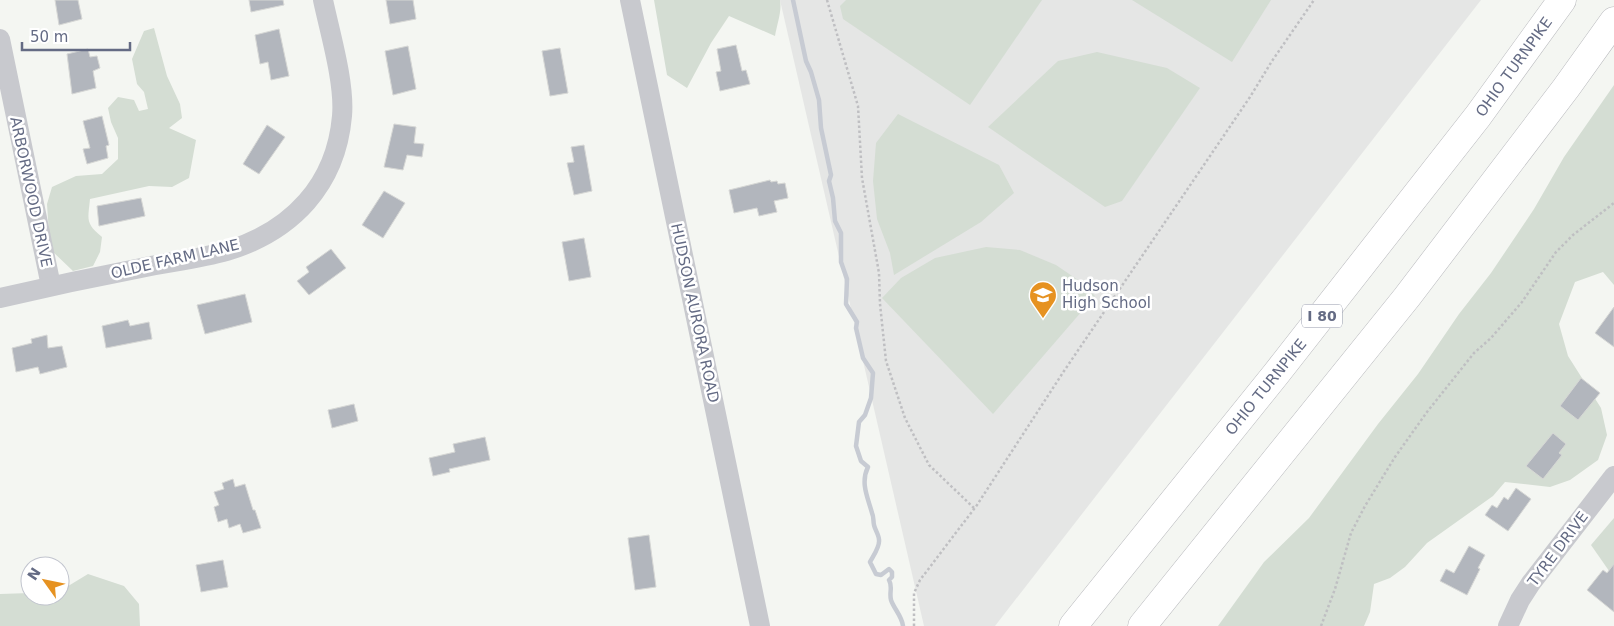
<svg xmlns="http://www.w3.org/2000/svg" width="1614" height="626" viewBox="0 0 1614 626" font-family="'DejaVu Sans',sans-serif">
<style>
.built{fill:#e5e6e5}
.green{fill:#d4ddd3}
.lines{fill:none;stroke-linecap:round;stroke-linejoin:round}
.stream{stroke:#c7cbd3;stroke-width:4.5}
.building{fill:#b2b6bd;stroke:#d6d7d5}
.highway-casing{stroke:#b8b9bd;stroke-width:29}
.path{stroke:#bfbfc2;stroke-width:2.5;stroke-dasharray:2.5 2.5;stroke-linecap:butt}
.minor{stroke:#c8c9ce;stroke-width:20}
.highway{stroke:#fff;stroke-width:28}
.labels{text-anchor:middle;stroke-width:5;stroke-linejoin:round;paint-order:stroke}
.shield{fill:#fff;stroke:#9297a9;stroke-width:1}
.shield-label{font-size:14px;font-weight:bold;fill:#646b84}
.street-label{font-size:15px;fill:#646b84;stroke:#fff}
.poi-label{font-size:15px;fill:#646b84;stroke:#fff;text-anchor:start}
</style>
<rect width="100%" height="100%" fill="#f4f6f2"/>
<!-- built -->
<path class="built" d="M780 0H1481L995 626H924Z"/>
<!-- green -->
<g class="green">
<path d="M654 0H780C782 12 777 24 775 36L729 16 711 43 687 88 667 75Z"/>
<path d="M846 0H1042L970 105 843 19 840 6Z"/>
<path d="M1132 0H1271L1232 62Z"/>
<path d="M154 28 167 76 180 104 182 118 169 128 196 140 189 178 172 187 149 186 90 199C88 220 85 223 102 237L100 252 93 266 73 271 50 249 47 204 52 187 76 176 102 174 118 159V138L111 122 108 108 118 97 134 100 139 111 148 109 144 92 137 84 132 59 144 31Z"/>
<path d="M1097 52 1167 68 1200 88 1122 201 1105 207 988 127 1058 61Z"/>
<path d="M1614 85V285L1603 272 1575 282 1559 324 1568 356 1601 408 1607 435 1598 460 1570 480 1550 487 1505 482 1493 496 1427 543 1405 567 1390 578 1374 584 1370 612 1364 626H1218L1264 562 1309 518 1378 424 1418 374 1459 314 1491 273 1534 209 1564 157Z"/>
<path d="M898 114 999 165 1014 193 981 222 894 275 890 253 877 219 873 181 876 143Z"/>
<path d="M986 247 1020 250 1056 265 1081 282 1095 296 993 414 882 298 901 278 935 258Z"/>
<path d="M1614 518V578L1591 545Z"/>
<path d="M88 574 124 586 139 604 140 626H0V594L30 593V596H60V591Z"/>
</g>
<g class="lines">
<!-- stream -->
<path class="stream" d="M793 0 806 61 811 72 819 100 821 128 831 175 829 181 833 198 835 221 841 233V262L847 279 846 304 857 322 856 328 863 358 873 373 871 398 865 415 859 422 856 446 861 461 868 467C860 483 868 498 872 513 874 517 873 521 874 525 875 530 879 535 879 540 880 547 873 556 870 562L876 574 881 575 889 569 892 572V577L889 580C893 587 889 592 891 600 894 609 902 616 903 626"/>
</g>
<!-- building -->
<g class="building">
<path d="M55 0H78L82 19 59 25Z"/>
<path d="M249 0H283L284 5 251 12Z"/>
<path d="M386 0H413L416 19 390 24Z"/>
<path d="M279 29 289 76 271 80 268 62 260 64 255 35Z"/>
<path d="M736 45 742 71 746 70 750 84 720 91 716 72 721 71 717 49Z"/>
<path d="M408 46 416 89 393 95 385 51Z"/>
<path d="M560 48 568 93 550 96 542 51Z"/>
<path d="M88 49 90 57 97 56 100 68 93 71 96 88 72 94 67 54Z"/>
<path d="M102 116 109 145 106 146 108 158 87 164 83 149 90 148 83 121Z"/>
<path d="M394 124 416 127 414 143 424 144 422 157 407 155 403 170 384 167Z"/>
<path d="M267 125 285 137 259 174 243 164Z"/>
<path d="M584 145 592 191 574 195 567 163 574 162 571 147Z"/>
<path d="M770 180 771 182 777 181 778 184 785 183 788 198 774 201 777 212 759 216 757 208 734 213 729 190Z"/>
<path d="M384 191 405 203 383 238 362 225Z"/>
<path d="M141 198 145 216 99 226 97 206Z"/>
<path d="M584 238 591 277 569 281 562 242Z"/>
<path d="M331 249 346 268 309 295 297 281 309 272 306 267Z"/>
<path d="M245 294 252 322 205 334 197 305Z"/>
<path d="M1614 307V347L1595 333Z"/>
<path d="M128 320 130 326 149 322 152 339 106 348 102 326Z"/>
<path d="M47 335 48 348 62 346 67 367 40 374 38 367 16 372 12 348 32 343 31 339Z"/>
<path d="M1581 378 1600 393 1578 420 1560 406Z"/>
<path d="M354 404 358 421 332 428 328 410Z"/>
<path d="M1553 433 1566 444 1559 453 1562 455 1543 479 1526 466Z"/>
<path d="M485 437 490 460 449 469 450 472 433 476 429 458 455 452 453 444Z"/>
<path d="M233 479 235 487 245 484 253 510H255L261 528 243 533 240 524 229 528 227 519 218 522 214 507 219 505 214 492 224 489 222 483Z"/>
<path d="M1516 488 1531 499 1508 531 1485 515 1492 505 1497 508 1504 497 1508 500Z"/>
<path d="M649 535 656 587 635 590 628 538Z"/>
<path d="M1469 546 1485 555 1478 568 1480 569 1467 595 1440 581 1446 569 1454 573Z"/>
<path d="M223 560 228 587 201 592 196 565Z"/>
<path d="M1614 564V612L1587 590 1603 570 1607 573Z"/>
</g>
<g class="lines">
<!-- highway casing -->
<g class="highway-casing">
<g id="highway">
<path d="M1073 626 1276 374 1478 116 1562 0"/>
<path d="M1142 626 1407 297 1566 88 1614 21"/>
</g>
</g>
<!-- path -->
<g class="path">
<path d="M827 0 858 106 862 178 879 273 880 304 886 361 905 418 929 465 974 508"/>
<path d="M914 626V593L920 580 977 505 1064 371 1250 97 1272 61 1314 0"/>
<path d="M1321 626 1335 589 1351 533 1365 506 1395 457 1427 412 1474 353 1491 338 1522 302 1556 252 1573 235 1614 203"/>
</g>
<!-- minor -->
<g class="minor">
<path d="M630 0 760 626"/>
<path d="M0 39 51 286"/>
<path d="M0 298C47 287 94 277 141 268 169 262 199 259 227 251 292 231 336 185 342 116 345 83 330 33 323 0"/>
<path d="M1508 626 1520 600 1531 583 1614 476"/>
</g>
<!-- highway -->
<use href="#highway" class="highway"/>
</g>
<!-- icons -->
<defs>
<g id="school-pin" transform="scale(1.4375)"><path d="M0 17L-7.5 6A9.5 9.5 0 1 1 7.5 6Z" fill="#e69221" stroke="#fff"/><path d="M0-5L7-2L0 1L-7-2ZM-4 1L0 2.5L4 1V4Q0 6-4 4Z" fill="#fff"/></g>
</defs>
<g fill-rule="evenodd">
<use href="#school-pin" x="1043" y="295"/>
</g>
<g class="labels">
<!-- shield labels -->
<rect class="shield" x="1302" y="304.5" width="40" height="23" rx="4"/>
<g class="shield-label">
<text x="1322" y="321">I 80</text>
</g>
<!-- street labels -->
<g class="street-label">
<text transform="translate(1514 67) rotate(-54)" y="5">OHIO TURNPIKE</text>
<text transform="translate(31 192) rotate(78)" y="5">ARBORWOOD DRIVE</text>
<text transform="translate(175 259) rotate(-13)" y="5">OLDE FARM LANE</text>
<text transform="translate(695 313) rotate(78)" y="5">HUDSON AURORA ROAD</text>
<text transform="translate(1266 387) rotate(-51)" y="5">OHIO TURNPIKE</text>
<text transform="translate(1558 549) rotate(-53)" y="5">TYRE DRIVE</text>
</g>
<!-- poi labels -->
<g class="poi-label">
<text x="1062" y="291">Hudson<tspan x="1062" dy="17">High School</tspan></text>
</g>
</g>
<!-- north arrow -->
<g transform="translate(45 581) rotate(303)"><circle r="24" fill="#ffffff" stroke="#c1c4ce"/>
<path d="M0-4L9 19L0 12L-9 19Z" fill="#e69221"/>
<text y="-8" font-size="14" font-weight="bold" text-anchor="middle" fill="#646b84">N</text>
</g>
<!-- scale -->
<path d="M22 42v8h108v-8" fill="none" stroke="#646b84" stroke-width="2.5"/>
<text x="30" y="42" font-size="15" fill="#646b84" stroke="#ffffff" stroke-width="4" paint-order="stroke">50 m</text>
</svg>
